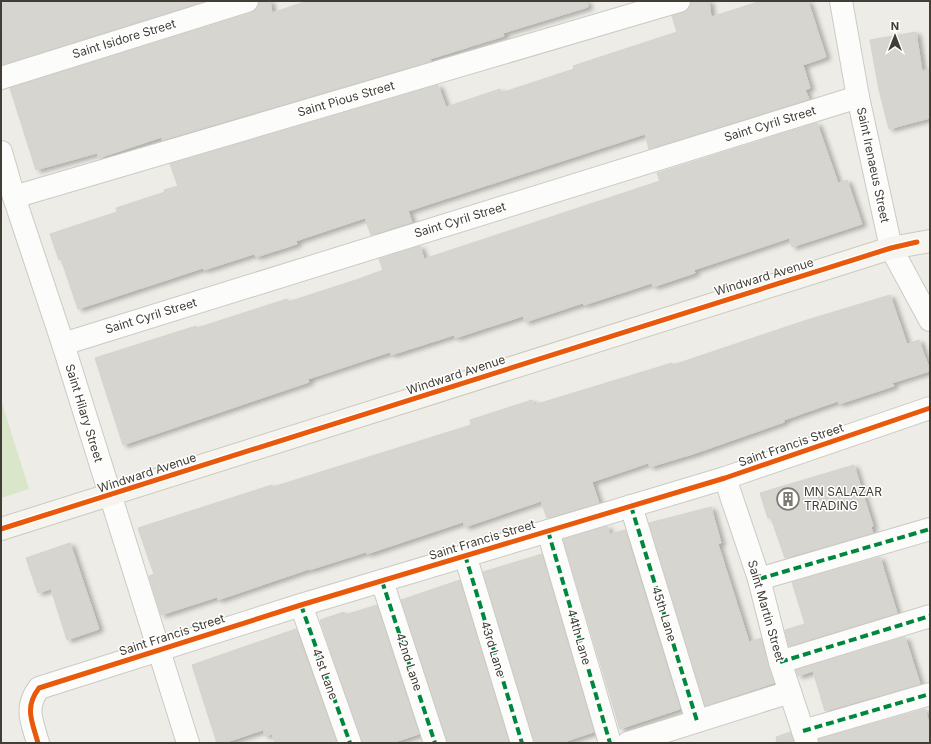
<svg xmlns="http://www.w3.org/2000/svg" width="931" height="744" viewBox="0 0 931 744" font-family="Inter,sans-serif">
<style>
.green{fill:#d9e6c9}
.building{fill:#d7d5d0;stroke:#d5d3cd;filter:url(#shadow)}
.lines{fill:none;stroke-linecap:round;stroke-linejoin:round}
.street-casing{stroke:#cbcac5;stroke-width:24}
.secondary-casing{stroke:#ccc9bf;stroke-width:24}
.street{stroke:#fcfcfb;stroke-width:22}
.secondary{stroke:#f5f4ee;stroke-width:22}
.quiet{stroke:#00873e;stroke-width:4;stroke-dasharray:8 4;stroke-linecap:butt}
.cycleway-casing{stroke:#fff;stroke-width:8}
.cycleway{stroke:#e8590c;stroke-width:5}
.labels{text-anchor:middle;stroke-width:3;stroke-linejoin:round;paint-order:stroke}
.street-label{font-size:12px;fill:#423e35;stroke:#fff}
.poi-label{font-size:12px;fill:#423e35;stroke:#fff;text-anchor:start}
</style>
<defs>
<filter id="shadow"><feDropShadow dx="4.5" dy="2.5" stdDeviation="2" flood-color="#0004"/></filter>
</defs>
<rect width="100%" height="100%" fill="#edece7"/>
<!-- green -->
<path class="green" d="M1 400 29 489 1 498Z"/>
<!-- building -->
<g class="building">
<path d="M1 1H205L2 65Z"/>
<path d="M259 1H270L272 13 307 1H587L588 7 503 33 504 36 430 59 431 61 162 140V137L99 158 97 153 36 170 10 88 251 13 256 9Z"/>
<path d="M691 1H709L711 17 761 1H808L826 57 803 65 810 88 805 90 809 99 649 149 645 134 408 211 412 222 371 235 365 218 296 241 297 244 256 257 254 254 204 270 203 268 78 309 61 259 59 260 50 234 117 212 116 208 165 192 164 190 178 186 170 164 438 85 446 107 500 89 501 93 574 69 573 66 677 32 672 16 688 10Z"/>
<path d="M916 32 922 71 930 69V118L889 129 879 90 870 40Z"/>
<path d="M817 123 838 183 847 180 862 224 792 247 789 238 694 270 695 273 653 287 652 283 584 305 583 303 525 322 523 316 455 338 454 335 391 355 390 352 308 379 309 382 123 445 95 358 196 326 197 328 287 299 288 302 359 279 383 270 379 259 420 246 424 259 660 181 657 173Z"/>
<path d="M890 295 907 344 919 340 930 371 892 383 894 386 839 404 838 401 784 420V422L696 453 650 467 648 463 592 482 599 503 547 518 541 501 465 527 463 522 367 554 366 552 309 570V569L218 600 217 597 161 615 149 576 154 574 138 528 272 485 273 487 471 425 470 420 532 400 534 405 672 363 673 365 804 321Z"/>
<path d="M854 465 873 526 871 527 873 533 785 558 771 518H768L760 493Z"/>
<path d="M711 507 721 543 718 544 749 642 761 638 774 683 705 706 649 523Z"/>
<path d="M607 526 610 534 625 530 680 709 620 729 563 539Z"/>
<path d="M70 543 99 629 67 640 51 589 38 593 26 558Z"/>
<path d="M542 554 594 732 561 743H534L483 572Z"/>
<path d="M880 557 897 613 789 646 785 630 805 624 792 582Z"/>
<path d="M460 580 509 743H447L401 600Z"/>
<path d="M377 605 419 734 392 743H362L320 620 344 612 345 615Z"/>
<path d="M296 629 337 743H275L272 734 265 736 263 730 224 743H217L192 665Z"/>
<path d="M905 637 920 684 825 711 813 671 798 676 796 670Z"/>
<path d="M925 709 930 726V743H819V739Z"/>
<path d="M790 732 794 743H777L776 737Z"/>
</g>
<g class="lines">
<!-- street casing -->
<g class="street-casing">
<g id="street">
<path d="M841 1 858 97 891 248 930 320"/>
<path d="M1 78 247 1"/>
<path d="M1 152 14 197 63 344 188 743"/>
<path d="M14 197 679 1"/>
<path d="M63 344 858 97"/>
<path d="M725 478 759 579 780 662 807 743"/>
<path d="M631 506 697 721"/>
<path d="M548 531 610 743"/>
<path d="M465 555 522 743"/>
<path d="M759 579 930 529"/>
<path d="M382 581 435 743"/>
<path d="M301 605 350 743"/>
<path d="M780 662 930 616"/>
<path d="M803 731 930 694"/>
<path d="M38 743C32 721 24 708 39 688L301 605 725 478 930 408"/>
<path d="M628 743 790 692"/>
</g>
</g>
<!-- secondary casing -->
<g class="secondary-casing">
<path id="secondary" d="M1 529 891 248 930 241"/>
</g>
<!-- street -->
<use href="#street" class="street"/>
<!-- secondary -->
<use href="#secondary" class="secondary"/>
<!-- quiet -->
<g class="quiet">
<path d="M631 506 697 721"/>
<path d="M548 531 610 743"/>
<path d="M465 555 522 743"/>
<path d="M759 579 930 529"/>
<path d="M382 581 435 743"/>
<path d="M301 605 350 743"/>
<path d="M780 662 930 616"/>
<path d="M803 731 930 694"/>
</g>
<!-- cycleway casing -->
<g class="cycleway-casing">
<g id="cycleway">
<path d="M1 529 891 248 917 242"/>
<path d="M38 743C32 721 24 708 39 688L301 605 725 478 930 408"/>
</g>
</g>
<!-- cycleway -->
<use href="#cycleway" class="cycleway"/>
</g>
<!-- icons -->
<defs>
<g id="building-ring" transform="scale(1.15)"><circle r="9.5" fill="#fff" stroke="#7e7b73" stroke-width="1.5"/><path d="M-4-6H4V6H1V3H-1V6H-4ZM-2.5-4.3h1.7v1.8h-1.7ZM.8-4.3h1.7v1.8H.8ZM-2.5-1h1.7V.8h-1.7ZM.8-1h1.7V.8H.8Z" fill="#7e7b73"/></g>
</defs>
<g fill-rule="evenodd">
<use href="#building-ring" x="788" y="499"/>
</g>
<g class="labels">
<!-- street labels -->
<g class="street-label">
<text transform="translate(124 39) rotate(-17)" y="4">Saint Isidore Street</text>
<text transform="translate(346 99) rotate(-16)" y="4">Saint Pious Street</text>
<text transform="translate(770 124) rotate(-17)" y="4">Saint Cyril Street</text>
<text transform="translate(873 165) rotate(78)" y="4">Saint Irenaeus Street</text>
<text transform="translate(460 220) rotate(-17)" y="4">Saint Cyril Street</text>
<text transform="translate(764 277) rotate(-17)" y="4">Windward Avenue</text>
<text transform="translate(151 316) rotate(-17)" y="4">Saint Cyril Street</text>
<text transform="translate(456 375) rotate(-18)" y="4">Windward Avenue</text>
<text transform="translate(84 413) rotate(73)" y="4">Saint Hilary Street</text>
<text transform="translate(791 445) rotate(-19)" y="4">Saint Francis Street</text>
<text transform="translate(147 473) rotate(-18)" y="4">Windward Avenue</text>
<text transform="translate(482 540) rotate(-17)" y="4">Saint Francis Street</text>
<text transform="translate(766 611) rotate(74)" y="4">Saint Martin Street</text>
<text transform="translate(664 614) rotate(73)" y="4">45th Lane</text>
<text transform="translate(172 635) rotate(-18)" y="4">Saint Francis Street</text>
<text transform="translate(579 637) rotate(74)" y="4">44th Lane</text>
<text transform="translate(493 649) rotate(73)" y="4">43rd Lane</text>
<text transform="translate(409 662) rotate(72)" y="4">42nd Lane</text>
<text transform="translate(325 674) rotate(70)" y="4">41st Lane</text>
</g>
<!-- poi labels -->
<g class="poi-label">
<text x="804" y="496">MN SALAZAR<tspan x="804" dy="14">TRADING</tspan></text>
</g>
</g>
<!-- border -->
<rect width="931" height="744" fill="none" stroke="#423e35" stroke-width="4"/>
<!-- north arrow -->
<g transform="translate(895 36)" stroke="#ffffff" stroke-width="3" paint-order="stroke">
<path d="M0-3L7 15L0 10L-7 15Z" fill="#423e35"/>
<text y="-6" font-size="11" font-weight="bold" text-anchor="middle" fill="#423e35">N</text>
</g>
</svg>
